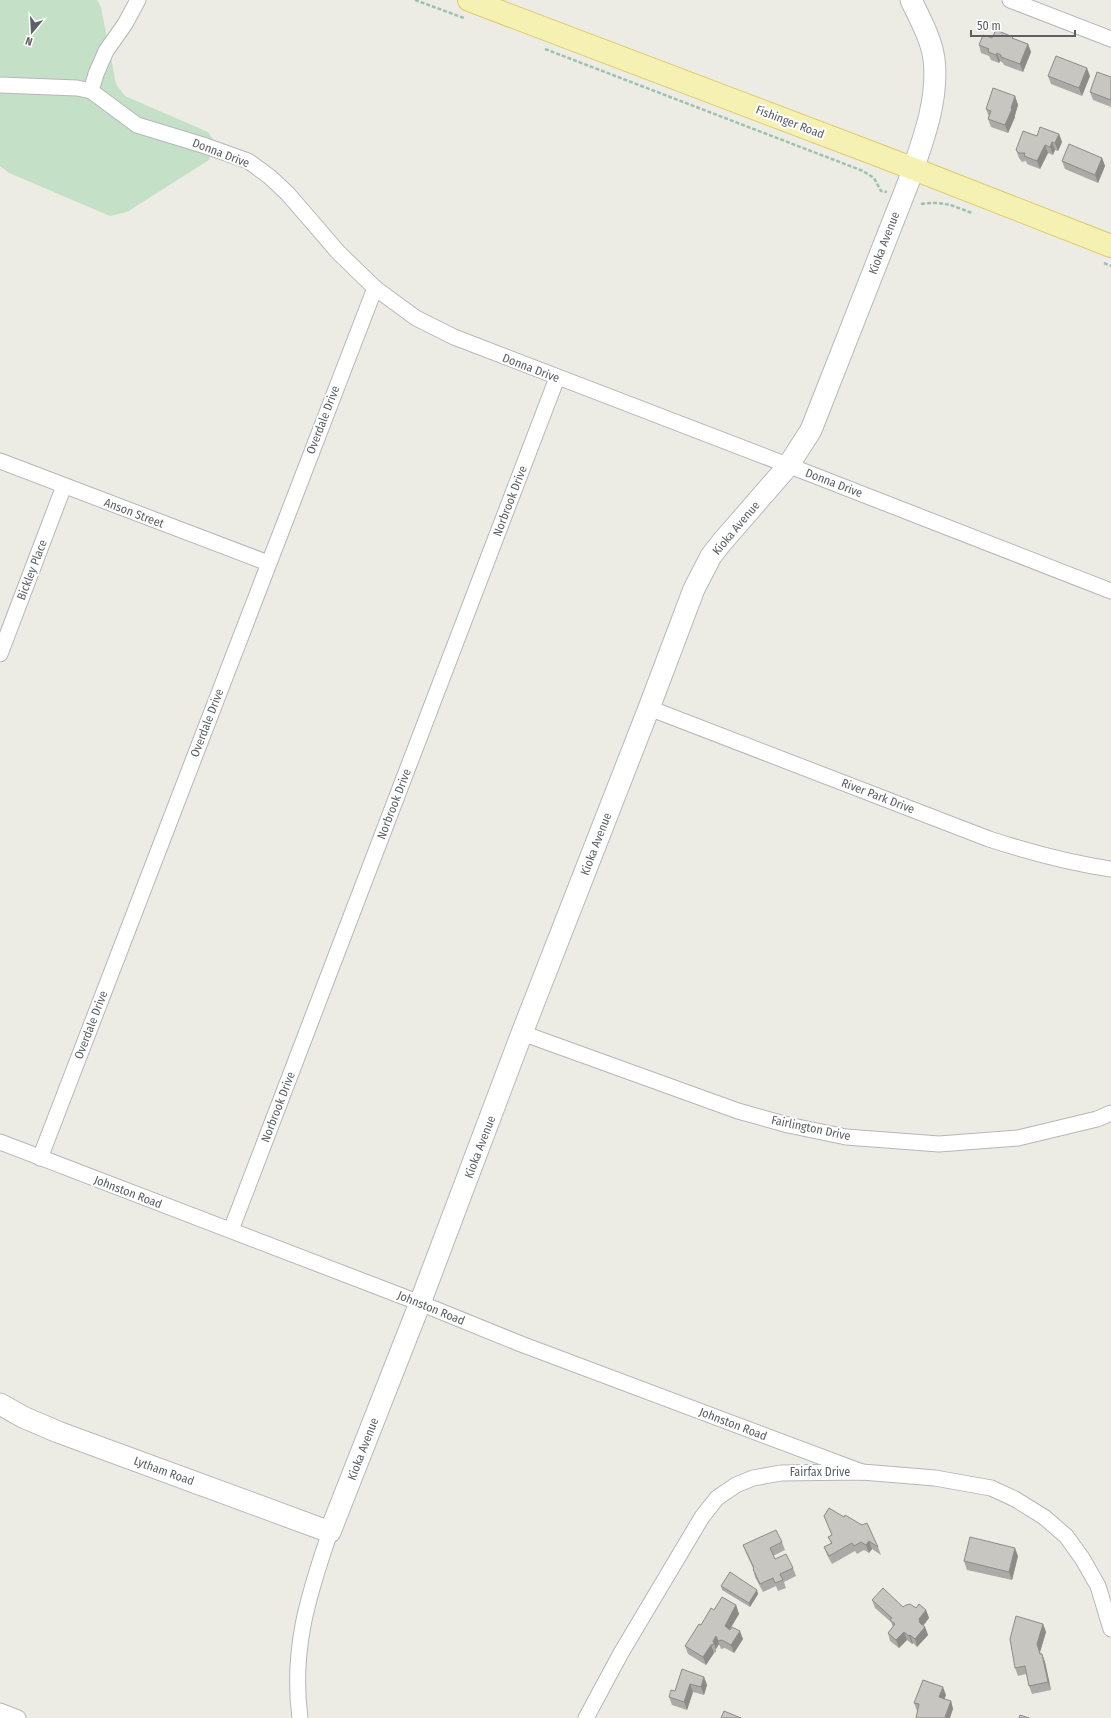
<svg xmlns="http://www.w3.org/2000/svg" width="1111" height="1718" viewBox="0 0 1111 1718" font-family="'Fira Sans Condensed',sans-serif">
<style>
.green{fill:#c4e1c7}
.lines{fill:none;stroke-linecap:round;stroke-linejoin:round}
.street-casing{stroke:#b5b6ba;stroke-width:17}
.secondary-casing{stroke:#b6b8bc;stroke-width:23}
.primary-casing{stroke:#dfcc6b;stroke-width:24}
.path{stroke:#9ec1ac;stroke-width:2.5;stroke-dasharray:4 2;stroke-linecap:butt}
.street{stroke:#fff;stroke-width:15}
.secondary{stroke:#fff;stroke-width:21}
.primary{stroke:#f5f1b2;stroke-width:22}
.wall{fill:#acaaa6}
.shaded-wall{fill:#8c8b87}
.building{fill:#c8c6c1;stroke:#8c8b87}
.labels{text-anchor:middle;stroke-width:4;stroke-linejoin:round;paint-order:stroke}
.street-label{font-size:12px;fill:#5c5f63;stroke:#fff}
</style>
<rect width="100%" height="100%" fill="#edece4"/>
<!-- green -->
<path class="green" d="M0 0H97L101 7 116 84 125 96 208 132 215 142 209 160 127 212 110 216 9 173 0 166Z"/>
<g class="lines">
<!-- street casing -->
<g class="street-casing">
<g id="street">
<path d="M1010 0 1111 39"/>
<path d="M0 85 77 88 91 91 137 125 206 146 248 161 270 177 288 194 338 252 375 288 416 318 454 337 808 473 1111 591"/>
<path d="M91 91 96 74 106 51 125 24 138 0"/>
<path d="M0 461 268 563"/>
<path d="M0 654 64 486"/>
<path d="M649 708 989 839C1029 852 1069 863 1111 869"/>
<path d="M522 1033 738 1111 788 1125 846 1137 939 1144 1018 1138 1097 1119 1111 1113"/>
<path d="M0 1142 420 1303 521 1344 862 1472"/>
<path d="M40 1158 375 288"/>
<path d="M231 1230 557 378"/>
<path d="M0 1711 18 1718"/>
<path d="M300 1718C291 1650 308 1596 330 1532"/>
<path d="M586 1718 621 1653 702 1517 717 1498 736 1485 753 1478 781 1473 862 1472 935 1478 991 1488 1015 1499 1044 1517 1066 1536 1082 1558 1098 1586 1111 1629"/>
</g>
</g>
<!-- secondary casing -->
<g class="secondary-casing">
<path id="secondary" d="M0 1404 23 1417 58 1432 330 1532 420 1303 522 1033 649 708 694 589 711 556 722 542 788 466 811 430 909 181C922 143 939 101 934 59 931 38 920 19 911 0"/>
</g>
<!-- primary casing -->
<g class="primary-casing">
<path id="primary" d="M469 0 883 157 1111 246"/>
</g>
<!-- path -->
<g class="path">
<path d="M415 0 464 18"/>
<path d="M545 49 863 171 874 178 881 191 887 192"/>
<path d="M921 204C944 201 951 205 972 213"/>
<path d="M1104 263 1111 266"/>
</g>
<!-- street -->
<use href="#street" class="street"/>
<!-- secondary -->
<use href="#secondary" class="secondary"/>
<!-- primary -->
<use href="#primary" class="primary"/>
</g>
<!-- wall -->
<g class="wall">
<path d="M1013 37V39L1028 44 1031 52 1023 72 1004 65 1003 63 1000 61 999 63 991 60 989 56 981 53 979 45 992 38Z"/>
<path d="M1048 76H1090L1082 96 1051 84Z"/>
<path d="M1111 77V107L1093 100 1090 92Z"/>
<path d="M1015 96 1018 105 1015 115V117L1008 133 991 127 988 119 989 117 986 109Z"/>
<path d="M1059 134 1062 142 1058 151 1055 150 1053 155 1048 153 1040 169 1027 164 1026 161 1022 162 1019 158 1016 150 1037 136Z"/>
<path d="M1102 158 1105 166 1098 183 1065 169 1062 161Z"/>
<path d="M829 1508 878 1547 881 1555 872 1549 869 1553 864 1550 857 1554 855 1551 832 1564 827 1555 824 1547 831 1543 828 1537 832 1535 824 1516Z"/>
<path d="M782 1542 785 1550 773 1556 775 1559 793 1568 796 1576 784 1582 786 1588 778 1591 776 1586 763 1592 755 1577 753 1569V1568L746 1553 743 1545Z"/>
<path d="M1018 1556 1012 1580 967 1570 964 1561Z"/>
<path d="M721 1586 758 1594 750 1607 722 1590Z"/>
<path d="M872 1600 903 1607 926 1610 929 1618 923 1626 925 1627 928 1635 917 1647 913 1643 912 1644 907 1640 899 1648 890 1641 888 1633 893 1627 891 1622 875 1608Z"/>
<path d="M736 1605 739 1614 730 1629 743 1639 734 1653 725 1648 721 1649 719 1644 716 1649V1652L714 1653 706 1665 688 1654 685 1646 701 1625Z"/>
<path d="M1043 1624 1046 1632 1040 1652 1041 1654H1042L1045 1662 1051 1690 1032 1694 1029 1686 1026 1674 1018 1676 1015 1668Z"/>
<path d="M704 1677 707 1685 704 1695 693 1692 687 1710 672 1705 669 1697 675 1691Z"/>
<path d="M946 1695 944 1699 951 1701 953 1709 917 1711 914 1703Z"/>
</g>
<!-- shaded-wall -->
<g class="shaded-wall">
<path d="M1028 44 1031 52 1023 72 1020 64Z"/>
<path d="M997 53 1000 61 999 63 996 55Z"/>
<path d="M1087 68 1090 76 1082 96 1079 88Z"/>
<path d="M1015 96 1018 105 1015 115V117L1008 133 1005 125Z"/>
<path d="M1059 134 1062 142 1058 151 1055 143Z"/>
<path d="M1052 142 1055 150 1053 155 1050 147Z"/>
<path d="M1045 145 1048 153 1040 169 1037 161Z"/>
<path d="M1102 158 1105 166 1098 183 1095 175Z"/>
<path d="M869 1541 872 1549 869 1553 866 1545Z"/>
<path d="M1015 1548 1018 1556 1012 1580 1009 1572Z"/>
<path d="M757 1590 758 1594 750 1607 749 1603Z"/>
<path d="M736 1605 739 1614 727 1634 725 1626Z"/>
<path d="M926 1610 929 1618 922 1627H925L928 1635 917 1647 915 1639 919 1619Z"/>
<path d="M1043 1624 1046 1632 1040 1652 1043 1662 1037 1644Z"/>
<path d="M740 1631 743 1639 734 1653 731 1645Z"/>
<path d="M904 1632 907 1640 899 1648 896 1640Z"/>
<path d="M910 1635 913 1643 912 1644 909 1636Z"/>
<path d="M716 1636 719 1644 716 1649 713 1641Z"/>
<path d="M711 1645 714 1653 706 1665 703 1657Z"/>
<path d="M1042 1654 1045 1662 1051 1690 1048 1682Z"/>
<path d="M704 1677 707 1685 704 1695 701 1687Z"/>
<path d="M690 1684 693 1692 687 1710 684 1702Z"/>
<path d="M943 1687 946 1695 942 1705 939 1697Z"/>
<path d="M951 1701 953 1709 950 1718H946L945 1717Z"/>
</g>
<!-- building -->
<g class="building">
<path d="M996 30 1013 37 1012 38 1028 44 1020 64 1001 57V55L997 53 996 55 988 52 989 49 979 45 983 35 992 38Z"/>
<path d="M1056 56 1087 68 1079 88 1048 76Z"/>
<path d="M1097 72 1111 77V100L1090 92Z"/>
<path d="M993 88 1015 96 1011 108 1012 109 1005 125 988 119 991 111 986 109Z"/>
<path d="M1040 127 1059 134 1055 143 1052 142 1050 147 1045 145 1037 161 1024 156 1025 153H1019L1016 150 1023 131 1037 136Z"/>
<path d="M1069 144 1102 158 1095 175 1062 161Z"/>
<path d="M829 1508 844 1517 845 1515 862 1525 867 1523 878 1547 869 1541 866 1545 861 1542 854 1546 852 1543 829 1556 824 1547 832 1543 828 1537 832 1535 824 1516Z"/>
<path d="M776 1530 782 1542 770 1548 775 1559 786 1554 793 1568 780 1574 783 1580 775 1583 773 1578 760 1584 753 1569 754 1568 743 1545Z"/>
<path d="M970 1537 1015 1548 1009 1572 964 1561Z"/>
<path d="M730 1572 757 1590 749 1603 721 1586Z"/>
<path d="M883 1588 903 1607 906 1605 910 1604 916 1608 919 1604 926 1610 919 1619 920 1623 925 1627 915 1639 910 1635 909 1636 904 1632 896 1640 888 1633 895 1624 890 1620 892 1618 872 1600Z"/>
<path d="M722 1597 736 1605 725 1626 730 1630 732 1627 740 1631 731 1645 722 1640 718 1641 716 1636 713 1641 714 1644 711 1645 703 1657 685 1646 699 1624 701 1625 711 1608 714 1610Z"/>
<path d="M1016 1616 1043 1624 1037 1644 1040 1654H1042L1048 1682 1029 1686 1025 1666 1015 1668 1010 1639Z"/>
<path d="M682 1669 704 1677 701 1687 690 1684 684 1702 669 1697 671 1690 675 1691Z"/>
<path d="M923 1680 943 1687 939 1697 951 1701 945 1717 949 1718H916L919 1704 914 1703Z"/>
<path d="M724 1711 741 1718H721Z"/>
<path d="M1020 1715 1029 1718H1019Z"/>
</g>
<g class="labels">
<!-- street labels -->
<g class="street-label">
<text transform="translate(790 122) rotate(21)" y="4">Fishinger Road</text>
<text transform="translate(221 153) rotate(21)" y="4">Donna Drive</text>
<text transform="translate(884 243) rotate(-69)" y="4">Kioka Avenue</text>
<text transform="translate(531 368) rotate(21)" y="4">Donna Drive</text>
<text transform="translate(323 420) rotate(-69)" y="4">Overdale Drive</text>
<text transform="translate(834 483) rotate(21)" y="4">Donna Drive</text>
<text transform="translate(510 501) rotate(-69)" y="4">Norbrook Drive</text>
<text transform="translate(134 513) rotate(21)" y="4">Anson Street</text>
<text transform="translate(736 528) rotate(-50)" y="4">Kioka Avenue</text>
<text transform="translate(32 570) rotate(-69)" y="4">Bickley Place</text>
<text transform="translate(207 723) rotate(-69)" y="4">Overdale Drive</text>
<text transform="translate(878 796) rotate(21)" y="4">River Park Drive</text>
<text transform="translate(394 804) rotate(-69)" y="4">Norbrook Drive</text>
<text transform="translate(596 844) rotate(-69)" y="4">Kioka Avenue</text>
<text transform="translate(91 1025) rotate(-69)" y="4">Overdale Drive</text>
<text transform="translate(278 1107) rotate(-69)" y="4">Norbrook Drive</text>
<text transform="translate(811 1128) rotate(12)" y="4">Fairlington Drive</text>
<text transform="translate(480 1147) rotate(-69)" y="4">Kioka Avenue</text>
<text transform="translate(128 1192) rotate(21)" y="4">Johnston Road</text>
<text transform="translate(431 1308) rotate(22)" y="4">Johnston Road</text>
<text transform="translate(733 1424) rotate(21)" y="4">Johnston Road</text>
<text transform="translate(363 1449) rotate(-69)" y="4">Kioka Avenue</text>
<text transform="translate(164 1471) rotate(20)" y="4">Lytham Road</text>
<text x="820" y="1476">Fairfax Drive</text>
</g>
</g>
<!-- north arrow -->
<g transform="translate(32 32) rotate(198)" stroke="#ffffff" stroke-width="3" paint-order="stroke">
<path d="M0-3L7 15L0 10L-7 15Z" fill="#5c5f63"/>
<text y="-6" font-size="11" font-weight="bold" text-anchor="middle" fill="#5c5f63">N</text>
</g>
<!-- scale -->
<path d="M971 30v6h104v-6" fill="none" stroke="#5c5f63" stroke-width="2"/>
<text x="977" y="30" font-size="12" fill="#5c5f63" stroke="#ffffff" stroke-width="3" paint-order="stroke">50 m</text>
</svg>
